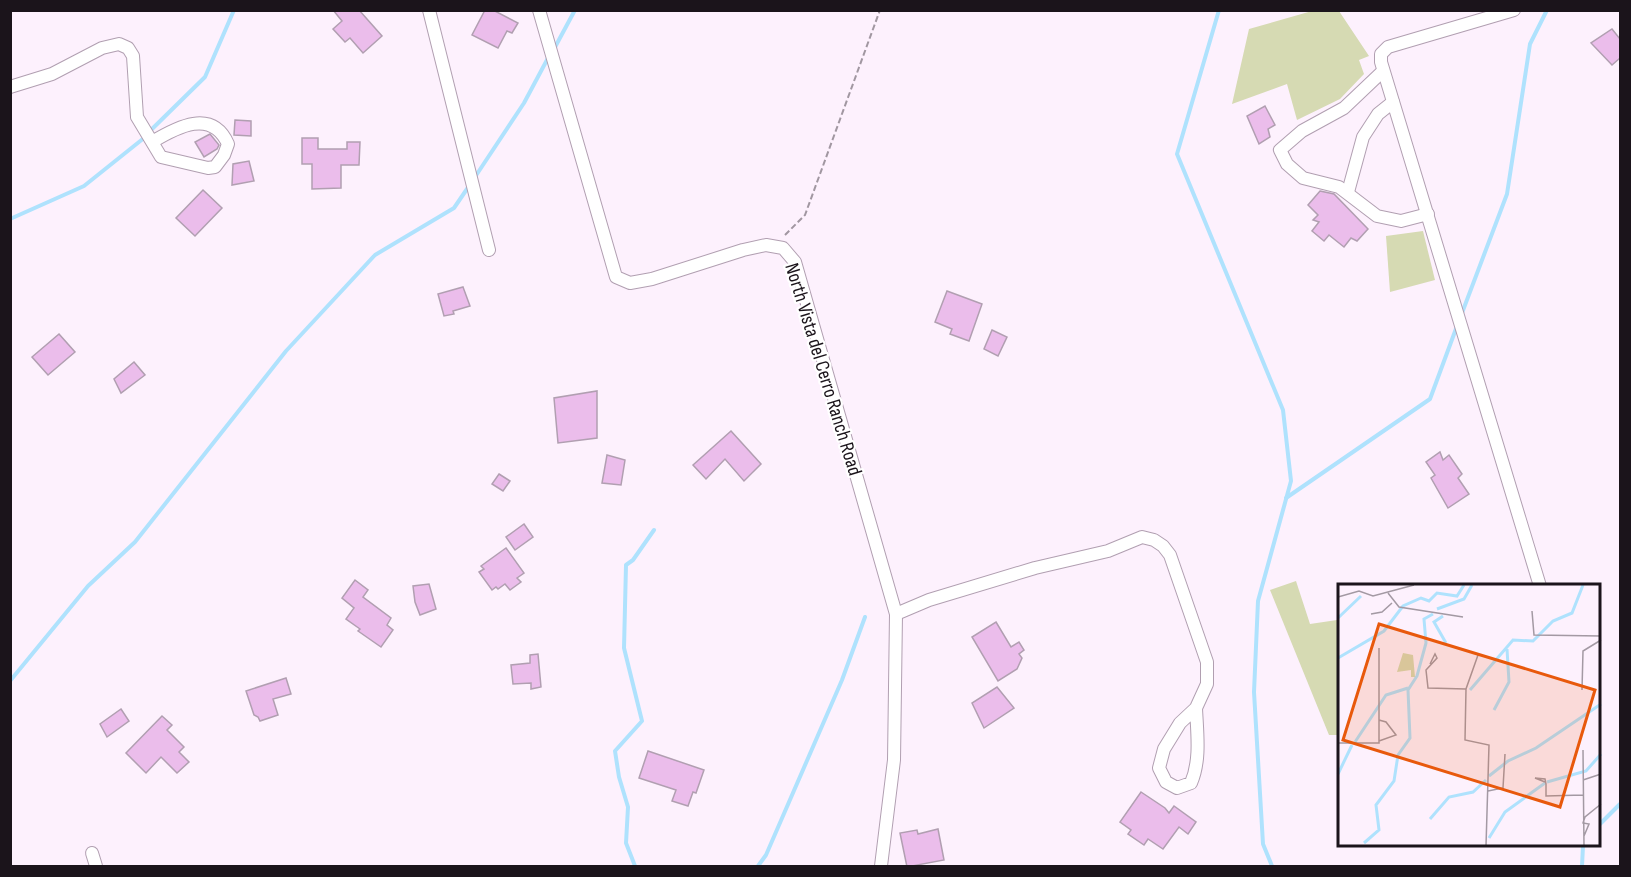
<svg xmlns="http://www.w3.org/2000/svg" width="1631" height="877" viewBox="0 0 1631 877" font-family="'Sofia Sans Condensed',sans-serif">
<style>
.green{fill:#d6dab3}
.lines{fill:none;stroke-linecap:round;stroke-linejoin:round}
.stream{stroke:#afe2fd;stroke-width:4}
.building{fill:#ebbdeb;stroke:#b19fb1;stroke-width:1.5}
.minor-casing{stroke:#b19fb1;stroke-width:14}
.path{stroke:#a197a1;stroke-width:2;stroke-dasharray:6 3;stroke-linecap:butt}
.minor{stroke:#fff;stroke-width:12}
.labels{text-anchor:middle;stroke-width:4.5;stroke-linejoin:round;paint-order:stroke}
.street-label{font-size:20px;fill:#1b141b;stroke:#fff}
.inset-river{fill:none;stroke:#afe2fd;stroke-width:3}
.inset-road{fill:none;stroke:#a399a3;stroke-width:1.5}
.view{fill:#e8590c;fill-opacity:0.15;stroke:#e8590c;stroke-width:3}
.inset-edge{fill:none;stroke:#1b141b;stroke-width:3}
</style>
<rect width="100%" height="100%" fill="#fdf1fd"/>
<!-- green -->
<g class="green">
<path d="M1312 11H1339L1369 56 1359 60 1364 74 1340 99 1297 120 1287 84 1232 104 1249 29Z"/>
<path d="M1423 231 1435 280 1390 292 1386 236Z"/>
<path d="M1296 581 1310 624 1337 620 1340 612V735H1329L1270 590Z"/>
</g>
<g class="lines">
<!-- stream -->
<g class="stream">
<path d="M1219 10 1177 154 1283 410 1291 481 1258 601 1254 692 1263 844 1272 866"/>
<path d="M554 49 575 10"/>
<path d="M151 130 205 77 234 10"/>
<path d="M475 177 524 103 548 58"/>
<path d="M10 219 84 186 144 138"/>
<path d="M1462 313 1507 194 1530 44 1547 10"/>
<path d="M1286 498 1430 399 1457 326"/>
<path d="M10 681 88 586 135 542 286 351 375 255 454 208 469 186"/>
<path d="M1600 824 1620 804"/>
<path d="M635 866 626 843 628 807 619 777 615 751 642 721 624 648 626 565 633 560 654 530"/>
<path d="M758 866 766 855 842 680 865 617"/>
<path d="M1582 866 1583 846"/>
</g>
</g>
<!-- building -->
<g class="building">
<path d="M333 10H359L382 36 363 53 350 38 345 42 333 29 342 21Z"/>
<path d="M485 10H493L518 23 512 33 507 31 498 48 472 35Z"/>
<path d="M1612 29 1620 39V58L1612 65 1591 43Z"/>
<path d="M1265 106 1275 125 1268 129 1270 137 1259 144 1247 116Z"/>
<path d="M235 120 251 121V136L234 135Z"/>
<path d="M210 134 219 145 217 149 204 157 195 142Z"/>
<path d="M302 138H318V149H347V142H360L359 165H341V188L312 189V164H302Z"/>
<path d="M249 161 254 181 232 185 233 164Z"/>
<path d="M203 190 222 208 195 236 176 218Z"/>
<path d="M1320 191 1334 194 1368 229 1357 241 1351 238 1344 247 1329 235 1324 241 1312 231 1319 222 1313 220 1318 215 1308 205Z"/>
<path d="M463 287 470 306 453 311 454 314 444 316 438 294Z"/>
<path d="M947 291 982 304 969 341 950 334 952 329 935 322Z"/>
<path d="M992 330 1007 337 998 356 984 349Z"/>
<path d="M59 334 75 352 48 375 32 357Z"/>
<path d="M134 362 145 375 121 393 114 379Z"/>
<path d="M597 391V438L558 443 554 398Z"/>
<path d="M731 431 761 464 744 481 725 459 706 479 693 465Z"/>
<path d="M1440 452 1443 460 1449 455 1462 474 1458 478 1469 494 1448 508 1431 478 1435 475 1426 462Z"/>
<path d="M607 455 625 460 621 485 602 483Z"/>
<path d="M499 474 510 481 503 491 492 484Z"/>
<path d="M524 524 533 537 515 550 506 537Z"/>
<path d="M506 548 524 573 517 578 521 582 510 590 505 584 498 589 496 587 492 590 479 572 484 569 481 566Z"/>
<path d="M355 580 368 590 363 597 391 618 387 625 393 630 381 647 358 631 360 629 346 619 354 608 342 598Z"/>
<path d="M429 584 436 609 420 615 415 602 413 586Z"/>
<path d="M996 622 1011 647 1019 642 1024 650 1019 654 1022 658 1017 669 998 681 972 637Z"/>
<path d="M538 654 541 687 531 689V683L513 684 511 665 530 663V655Z"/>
<path d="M286 678 291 694 273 699 278 715 260 721 258 717 254 715 246 691Z"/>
<path d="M997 687 1014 708 984 728 972 703Z"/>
<path d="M121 709 129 721 107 737 100 724Z"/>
<path d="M162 716 172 725 167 730 184 747 179 752 189 762 177 773 161 757 146 773 126 753Z"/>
<path d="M648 751 704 770 696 793 693 792 688 806 672 801 676 790 639 778Z"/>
<path d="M1141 792 1165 808 1169 813 1174 806 1196 822 1188 834 1179 827 1163 849 1148 839 1144 845 1128 834 1131 830 1120 822Z"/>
<path d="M938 829 944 860 907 867 900 833 917 830 918 834Z"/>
</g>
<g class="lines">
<!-- minor casing -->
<g class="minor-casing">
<g id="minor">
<path d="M429 10 489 250"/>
<path d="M539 10 616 277 630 283 652 279 743 250 766 245 783 248 795 262 896 614 894 760 881 866"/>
<path d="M1514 10 1388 47 1381 54V62L1540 586"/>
<path d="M1383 71 1344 108 1302 131 1280 150 1287 164 1303 178 1339 187 1377 216 1401 221 1428 214"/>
<path d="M10 87 52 74 102 48 119 44 128 48 133 56 137 117 161 157 208 168 215 167 224 155 228 144C212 108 177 127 152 142"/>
<path d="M1348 192 1363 137 1378 114 1393 102"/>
<path d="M896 614 929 600 1035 568 1108 551 1142 537 1154 540 1163 546 1170 555 1207 662V684L1196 708 1180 723 1164 749 1159 768 1166 782 1177 788 1191 783C1201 760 1197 732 1196 708"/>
<path d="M92 853 96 866"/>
</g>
</g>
<!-- path -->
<path class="path" d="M785 235 805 215 880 10"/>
<!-- minor -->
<use href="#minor" class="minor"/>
</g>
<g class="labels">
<!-- street labels -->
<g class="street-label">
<text transform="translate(824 369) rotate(73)" y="7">North Vista del Cerro Ranch Road</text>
</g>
</g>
<!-- overview -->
<g transform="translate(1338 584)">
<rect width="262" height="262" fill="#fdf1fd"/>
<path d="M65 69 75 71 77 93H73V86L59 88Z" fill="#d6dab3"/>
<path class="inset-river" d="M99 25 126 15 134 1M105 32 96 38 108 59M0 34 23 12M0 74 46 47 65 22 83 14 91 17 99 9 119 12 126 1M132 106 175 56 195 57 215 37 234 29 245 1M156 126 171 98 169 65M17 158 48 111 70 104M0 190 14 161M151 192 170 177 198 164 263 120M209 198 248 187 263 170M92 235 111 213 135 208 148 196M151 254 167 228 207 199M26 259 41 246 38 221 56 197 60 171 72 154 70 106 79 92 88 59 86 35 95 30"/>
<path class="inset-road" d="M50 9 61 23 125 33M0 13 21 7 35 12 76 1M194 27 196 51 263 52M33 30 44 28 54 19M140 71 128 105 127 156 151 161 148 262M92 80 97 70 99 74 88 86 90 104 128 105M244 106 245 67 263 56M41 136 48 138 58 151 41 157M0 159H41V64M245 166 246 262M245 196 263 190M207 198 197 194 207 195 208 200V212L245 211M150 207 165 204 167 170M246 252 251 240 245 239 247 233 263 220"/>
<path class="view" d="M41 40 257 106 222 223 5 156Z"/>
<rect width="262" height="262" class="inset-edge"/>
</g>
<!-- border -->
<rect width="1631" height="877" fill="none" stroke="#1b141b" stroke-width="24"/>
</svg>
